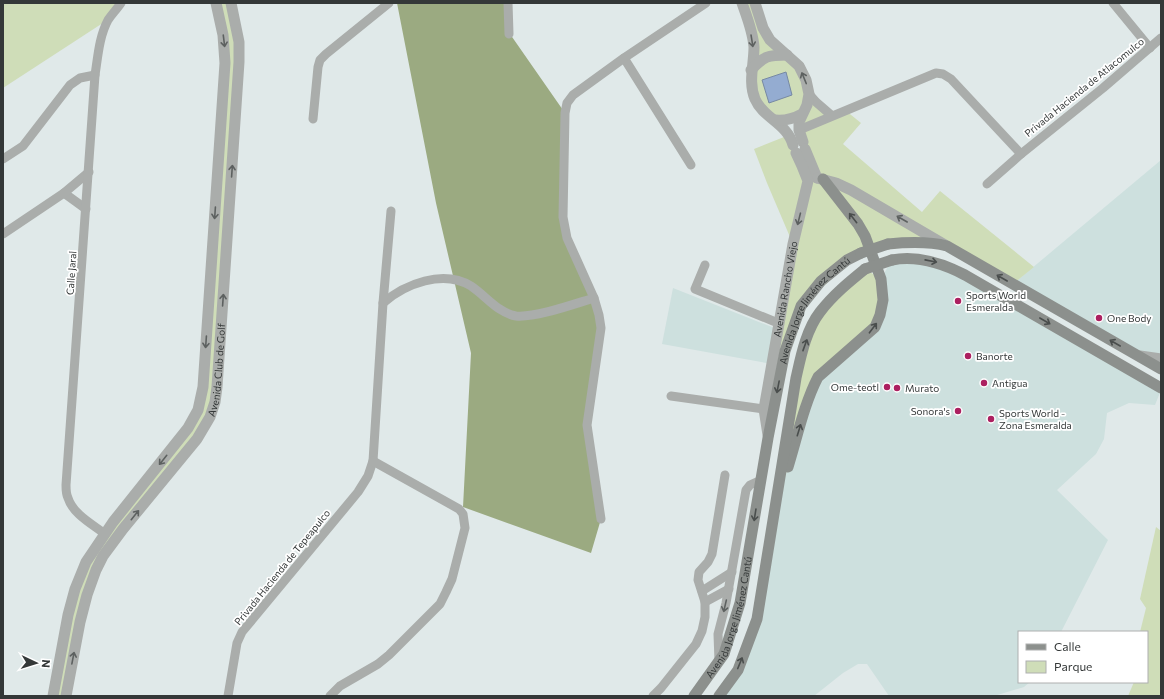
<svg xmlns="http://www.w3.org/2000/svg" width="1164" height="699" viewBox="0 0 1164 699" font-family="Commissioner,sans-serif">
<style>
.built{fill:#cde0de}
.green{fill:#cfddb8}
.forest{fill:#9baa81}
.water{fill:#94acd1;stroke:#7789a3}
.lines{fill:none;stroke-linecap:round;stroke-linejoin:round}
.minor{stroke:#aaadab;stroke-width:9}
.tertiary{stroke:#aaadab;stroke-width:11}
.secondary{stroke:#8c908d;stroke-width:11}
.secondary-bridge{stroke:#8c908d;stroke-width:11}
.oneway{stroke:#5d6160}
.oneway2{stroke:#4a4e4d}
.poi-dot{fill:#ac2060;stroke:#fff;stroke-width:1.5}
.labels{text-anchor:middle;stroke-width:3.5;stroke-linejoin:round;paint-order:stroke}
.street-label{font-size:10px;fill:#343838;stroke:#fff}
.poi-label{font-size:10px;fill:#343838;stroke:#fff;text-anchor:start}
</style>
<rect width="100%" height="100%" fill="#e0e9e9"/>
<!-- built -->
<g class="built">
<path d="M1161 160V359L1139 356 1013 284Z"/>
<path d="M892 260H931L1161 390 1155 405 1129 403 1107 413 1104 439 1096 454 1057 490 1108 540 1061 632H1019V682H1030L1024 687 994 696H889L867 664H858L843 673 814 696H719L738 670 757 619 776 507 808 401Z"/>
<path d="M673 288 777 329 772 364 662 344Z"/>
</g>
<!-- green -->
<g class="green">
<path d="M3 3H121L109 19 3 88Z"/>
<path d="M216 3H231L239 42 210 417 97 569 66 696H53L86 562 198 410 225 63Z"/>
<path d="M742 3H755L763 28 787 55 809 94 831 115 845 110 861 123 843 144 922 212 940 191 1034 267 1013 284 934 243 861 253 801 306 768 438 793 244 767 183 754 149 789 135C790 150 793 154 802 166L799 122 775 120 762 111 751 84 754 46Z"/>
<path d="M865 269 881 279 880 315 818 377 808 401 776 507 810 329Z"/>
<path d="M1156 527 1161 531V696H1128L1134 682H1147V632H1140L1146 608 1140 599Z"/>
</g>
<!-- forest -->
<path class="forest" d="M397 3H508L510 34 565 113 563 217 599 315 589 408 601 519 591 553 463 507 471 353 436 203Z"/>
<!-- water -->
<path class="water" d="M786 72 792 95 769 103 762 80Z"/>
<g class="lines">
<!-- minor -->
<g class="minor">
<path d="M508 3 509 34"/>
<path d="M1113 3 1150 48"/>
<path d="M624 58 691 165"/>
<path d="M809 94 816 102 831 115"/>
<path d="M313 119 318 67 320 60 326 54 389 3"/>
<path d="M799 130 936 73 943 74 951 79 1021 154"/>
<path d="M3 159 23 146 70 85 80 78 95 75"/>
<path d="M987 184 1021 154 1103 88 1161 38"/>
<path d="M64 193 86 209"/>
<path d="M3 234 64 193 89 172"/>
<path d="M705 265 695 289 778 323"/>
<path d="M383 303C405 284 443 269 471 286 486 296 498 313 516 316 535 318 574 304 594 298"/>
<path d="M671 396 764 409"/>
<path d="M601 519 587 425 601 328 599 315 594 298 567 238 563 217 565 113 567 103 573 95 624 58 706 3"/>
<path d="M105 534C92 524 73 514 68 498 66 494 66 489 66 485L95 75C98 56 99 37 108 20 112 14 117 9 121 3"/>
<path d="M702 591 732 572"/>
<path d="M705 602 729 589"/>
<path d="M719 661 718 634 726 603 746 490 750 485 761 480"/>
<path d="M228 696 237 643 242 632 358 492 368 476 373 461 383 303 391 211"/>
<path d="M330 696 340 686 378 664 389 655 440 604 446 592 452 579 465 528 463 514 459 509 373 461"/>
<path d="M653 696 661 688 696 644 702 631 705 617V602L698 580 699 572 708 562 712 554 725 475"/>
</g>
<!-- tertiary -->
<g class="tertiary">
<path d="M742 3C747 17 753 32 754 47 754 65 748 82 755 99 763 118 788 124 793 145"/>
<path d="M755 3 763 28 770 40 799 66 806 80 809 94 807 105 799 122V130L803 142"/>
<path d="M751 70C764 56 768 55 787 55"/>
<path d="M775 120C786 121 793 119 802 114"/>
<path d="M805 149 817 178"/>
<path d="M817 178 836 183 851 190 945 245"/>
<path d="M1140 356 1161 359"/>
<path id="s1" d="M768 435 764 409 793 244 808 181 802 166 796 153"/>
<path d="M53 696 68 615 75 589 86 562 113 522 188 428 198 410 203 387 225 63 223 35 216 3"/>
<path id="s2" d="M66 696 80 622 87 595 96 570 103 556 123 529 197 439 210 417 215 402 217 387 239 62V42L231 3"/>
</g>
<!-- secondary -->
<g class="secondary">
<path d="M888 244C908 242 928 241 947 246L1161 369"/>
<path d="M892 260C918 255 942 263 965 275L1161 388"/>
<path d="M788 467C797 438 804 404 818 377L875 327 880 315 883 300 881 279 865 236 858 224 823 179"/>
<path id="s3" d="M694 696 724 654 740 603 768 438 785 351 801 306 821 281 847 260 861 253"/>
<path d="M719 696 738 670 757 619 796 378C801 356 806 330 820 312 833 295 849 282 865 269"/>
</g>
<!-- secondary-bridge -->
<g class="secondary-bridge">
<path d="M861 253 888 244"/>
<path d="M865 269 892 260"/>
</g>
</g>
<!-- one-way arrows -->
<defs><path id="oneway-shaft" d="M-6 0H5M1.5-3L5.5 0L1.5 3" fill="none" stroke-width="1.6" stroke-linecap="round" stroke-linejoin="round"/></defs>
<g class="oneway">
<use href="#oneway-shaft" transform="translate(224 41) rotate(83)"/>
<use href="#oneway-shaft" transform="translate(752 41) rotate(81)"/>
<use href="#oneway-shaft" transform="translate(804 78) rotate(-112)"/>
<use href="#oneway-shaft" transform="translate(232 171) rotate(-86)"/>
<use href="#oneway-shaft" transform="translate(215 213) rotate(94)"/>
<use href="#oneway-shaft" transform="translate(799 219) rotate(104)"/>
<use href="#oneway-shaft" transform="translate(902 219) rotate(-150)"/>
<use href="#oneway-shaft" transform="translate(223 300) rotate(-86)"/>
<use href="#oneway-shaft" transform="translate(206 342) rotate(94)"/>
<use href="#oneway-shaft" transform="translate(163 460) rotate(129)"/>
<use href="#oneway-shaft" transform="translate(135 515) rotate(-51)"/>
<use href="#oneway-shaft" transform="translate(725 606) rotate(103)"/>
<use href="#oneway-shaft" transform="translate(73 658) rotate(-79)"/>
</g>
<g class="oneway2">
<use href="#oneway-shaft" transform="translate(853 218) rotate(-128)"/>
<use href="#oneway-shaft" transform="translate(931 261) rotate(11)"/>
<use href="#oneway-shaft" transform="translate(1002 278) rotate(-150)"/>
<use href="#oneway-shaft" transform="translate(1045 321) rotate(30)"/>
<use href="#oneway-shaft" transform="translate(873 328) rotate(-53)"/>
<use href="#oneway-shaft" transform="translate(1115 343) rotate(-150)"/>
<use href="#oneway-shaft" transform="translate(805 345) rotate(-70)"/>
<use href="#oneway-shaft" transform="translate(778 387) rotate(101)"/>
<use href="#oneway-shaft" transform="translate(799 430) rotate(-73)"/>
<use href="#oneway-shaft" transform="translate(755 515) rotate(99)"/>
<use href="#oneway-shaft" transform="translate(740 663) rotate(-68)"/>
</g>
<!-- markers -->
<g class="poi-dot">
<circle cx="958" cy="301" r="4"/>
<circle cx="1099" cy="318" r="4"/>
<circle cx="968" cy="356" r="4"/>
<circle cx="984" cy="383" r="4"/>
<circle cx="887" cy="387" r="4"/>
<circle cx="897" cy="388" r="4"/>
<circle cx="958" cy="411" r="4"/>
<circle cx="991" cy="419" r="4"/>
</g>
<g class="labels">
<!-- street labels -->
<g class="street-label">
<text transform="translate(1084 87) rotate(-39)" y="4">Privada Hacienda de Atlacomulco</text>
<text transform="translate(71 273) rotate(-86)" y="4">Calle Jaral</text>
<text dy="4" stroke="none"><textPath href="#s1" startOffset="148">Avenida Rancho Viejo</textPath></text>
<text dy="4" stroke="none"><textPath href="#s3" startOffset="412">Avenida Jorge Jiménez Cantú</textPath></text>
<text dy="4" stroke="none"><textPath href="#s2" startOffset="369">Avenida Club de Golf</textPath></text>
<text transform="translate(282 567) rotate(-51)" y="4">Privada Hacienda de Tepeapulco</text>
<text dy="4" stroke="none"><textPath href="#s3" startOffset="88">Avenida Jorge Jiménez Cantú</textPath></text>
</g>
<!-- poi labels -->
<g class="poi-label">
<text x="966" y="299">Sports World<tspan x="966" dy="12">Esmeralda</tspan></text>
<text x="1107" y="322">One Body</text>
<text x="976" y="360">Banorte</text>
<text x="992" y="387">Antigua</text>
<text x="879" y="391" text-anchor="end">Ome-teotl</text>
<text x="905" y="392">Murato</text>
<text x="950" y="415" text-anchor="end">Sonora's</text>
<text x="999" y="417">Sports World -<tspan x="999" dy="12">Zona Esmeralda</tspan></text>
</g>
</g>
<!-- border -->
<rect width="1164" height="699" fill="none" stroke="#343838" stroke-width="8"/>
<!-- legend -->
<rect x="1018" y="631" width="130" height="52" fill="#ffffff" stroke="#aeafaf"/>
<rect x="1026" y="644" width="20" height="6" fill="#8c908d" stroke="#aeafaf"/>
<text x="1054" y="651" font-size="12" fill="#343838">Calle</text>
<rect x="1026" y="661" width="20" height="12" fill="#cfddb8" stroke="#aeafaf"/>
<text x="1054" y="671" font-size="12" fill="#343838">Parque</text>
<!-- north arrow -->
<g transform="translate(36 663) rotate(94)" stroke="#ffffff" stroke-width="3" paint-order="stroke">
<path d="M0-3L7 15L0 10L-7 15Z" fill="#343838"/>
<text y="-6" font-size="11" font-weight="bold" text-anchor="middle" fill="#343838">N</text>
</g>
</svg>
